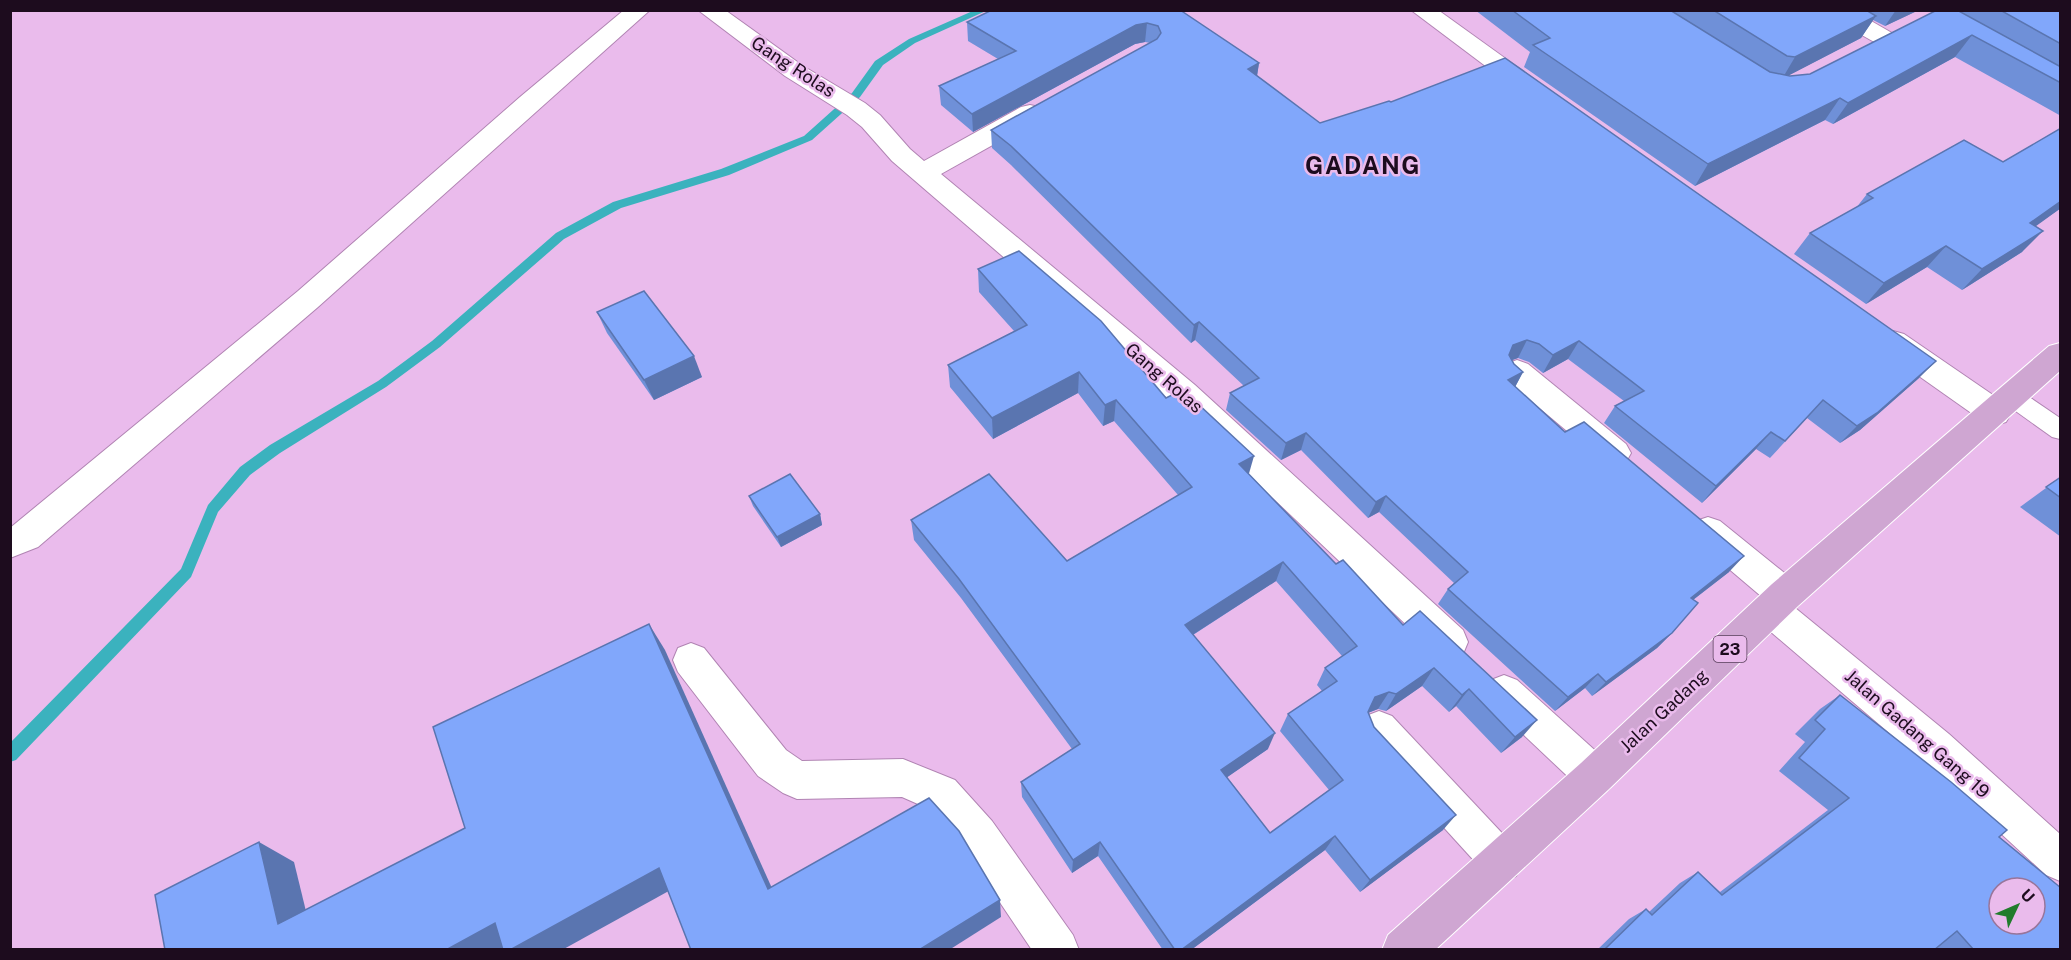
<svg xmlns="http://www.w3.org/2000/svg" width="2071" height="960" viewBox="0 0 2071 960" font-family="'Public Sans',sans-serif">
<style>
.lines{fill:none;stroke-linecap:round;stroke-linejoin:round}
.stream{fill:#3bb2be;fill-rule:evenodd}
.service-casing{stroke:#b184b3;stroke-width:2}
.minor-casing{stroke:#b184b3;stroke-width:2}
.trunk-casing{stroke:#fff;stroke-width:2}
.service{fill:#fff;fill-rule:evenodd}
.minor{fill:#fff;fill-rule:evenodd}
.trunk{fill:#cfa6d2;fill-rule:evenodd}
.wall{fill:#6f90d8;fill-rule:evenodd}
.shaded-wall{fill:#5a75b0}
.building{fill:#81a7fb;stroke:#5a75b0;stroke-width:1.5;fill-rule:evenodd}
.labels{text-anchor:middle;stroke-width:5;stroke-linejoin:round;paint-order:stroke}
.shield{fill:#eabbec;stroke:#5a405c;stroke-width:1.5}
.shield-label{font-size:16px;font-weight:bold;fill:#1d0c1e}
.street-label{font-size:18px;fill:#1d0c1e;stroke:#eabbec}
.district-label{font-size:24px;font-weight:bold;letter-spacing:1.5px;fill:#1d0c1e;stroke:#eabbec}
</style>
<rect width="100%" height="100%" fill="#eabbec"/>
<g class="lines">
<!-- stream -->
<path class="stream" d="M975 10H988L915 43 883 65 860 97 812 140 729 175 621 208 564 239 440 347 386 387 280 453 250 475 218 512 191 577 16 760 10 762V743L181 569 208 505 240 467 270 445 378 381 432 341 556 233 613 202 721 169 804 136 852 93 875 61 909 39Z"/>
<!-- service casing -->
<g class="service-casing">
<path id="service" d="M2011 387 2019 390 2060 418V439L2052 437 2003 402 2000 396 2003 390Z"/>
</g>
<!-- minor casing -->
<g class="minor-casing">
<g id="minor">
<path d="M624 10H650L318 307 38 547 10 558V528L298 291 520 97Z"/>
<path d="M698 10H725L803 66 865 103 880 115 910 149 924 161 1021 107 1030 105 1039 107 1043 113 1039 119 941 174 1195 385 1463 630 1468 642 1463 654 1450 658 1437 654 1173 403 892 161 862 127 847 115 785 76Z"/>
<path d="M1411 10H1438L1538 82 1541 87 1538 92 1529 95 1520 92Z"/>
<path d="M1823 10H1852L1892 33 1896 38 1892 43 1884 45 1876 43 1826 15Z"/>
<path d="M1893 331 1904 334 2006 404 2011 413 2006 422 1995 425 1984 422 1882 350 1878 342 1882 334Z"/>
<path d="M1517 360 1528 364 1626 444 1631 453 1626 462 1615 466 1604 462 1506 380 1502 372 1506 364Z"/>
<path d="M1708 517 1720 521 1798 584 1803 595 1798 606 1794 607 1949 734 2060 834V881L2046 875 1921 760 1758 621 1753 610 1758 599 1762 597 1696 541 1691 531 1696 521Z"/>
<path d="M691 643 704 648 786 750 802 761 903 759 955 780 992 821 1073 935 1079 950H1032L964 849 927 808 902 797 797 799 783 793 758 776 678 672 673 660 678 648Z"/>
<path d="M1504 675 1517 680 1609 763 1615 776 1609 789 1595 795 1581 789 1491 704 1485 692 1491 680Z"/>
<path d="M1379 711 1392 716 1516 848 1522 862 1516 876 1502 882 1488 876 1366 742 1360 729 1366 716Z"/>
</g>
</g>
<!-- trunk casing -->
<g class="trunk-casing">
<path id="trunk" d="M2060 343V371L1798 606 1609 789 1435 950H1382L1388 935 1581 763 1772 584 2049 346Z"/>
</g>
<!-- service -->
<use href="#service" class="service"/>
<!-- minor -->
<use href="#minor" class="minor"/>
<!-- trunk -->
<use href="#trunk" class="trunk"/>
</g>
<!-- wall -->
<g class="wall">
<path d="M1475 10H1919L1885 26 1873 20 1861 38 1787 76H1790L1810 74 1937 10H2061V116L1955 57 1833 124 1825 120 1695 186 1524 67 1530 52Z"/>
<path d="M1184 13 1259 63 1257 76 1320 123 1391 102 1919 378 1860 430 1840 443 1807 418 1770 458 1756 449 1702 503 1604 423 1615 406 1624 401 1568 359 1543 373 1529 362 1518 358 1512 360 1514 364 1523 372 1515 387 1565 432 1729 572 1693 600 1672 633 1657 648 1592 696 1585 688 1555 711 1438 604 1448 589 1454 583 1379 512 1368 518 1301 450 1281 460 1226 410 1230 393 1244 386 1195 340 1191 343 1011 165 992 148 991 130 1150 43 1145 42 1135 44 973 132 941 105 939 86 998 59 968 41 967 22Z"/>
<path d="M2061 128V208L2035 226 2022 252 1962 290 1927 267 1866 304 1794 254 1810 233 1856 208 1867 194 2003 162Z"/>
<path d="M978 269 1166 398 1249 474 1336 564 1522 737 1501 753 1456 706 1449 712 1422 686 1386 711 1378 709 1368 713 1374 727 1443 830 1360 892 1325 850 1191 950H1163L1098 856 1072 873 1022 797 1021 782 1072 749 961 598 914 540 911 520 1067 561 1178 495 1114 421 1103 426 1078 393 993 439 950 387 948 365 1014 331 979 292ZM1276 581 1342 656 1325 668 1317 685 1322 691 1288 714 1280 731 1329 790 1270 833 1227 777 1268 749 1193 635Z"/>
<path d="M597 312 702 377 654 400 607 333Z"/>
<path d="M2061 477V537L2020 507Z"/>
<path d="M749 496 820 514 822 525 781 547 753 506Z"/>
<path d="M1840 695 1999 837 2061 950H1939L1937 947 1934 950H1597L1629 919 1646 909 1649 912 1680 883 1698 872 1720 892 1828 810 1779 771 1805 742 1795 734 1820 709Z"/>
</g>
<!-- shaded-wall -->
<g class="shaded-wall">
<path d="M1896 10H1919L1885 26Z"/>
<path d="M1876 16 1861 38 1782 79 1795 57Z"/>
<path d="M1147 23 1145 42 1135 44 973 132 972 114 1136 25Z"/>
<path d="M1972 35 1955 57 1833 124 1848 103Z"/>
<path d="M1259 63 1256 82 1248 69Z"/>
<path d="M1840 98 1825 120 1695 186 1708 164Z"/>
<path d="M2061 201V208L2010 245 2030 223Z"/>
<path d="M2043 231 2022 252 1962 290 1982 269Z"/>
<path d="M1946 246 1927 267 1866 304 1884 283Z"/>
<path d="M1199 322 1195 340 1191 343 1194 325Z"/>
<path d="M1527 340 1518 358 1504 363 1513 345Z"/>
<path d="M1579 341 1568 359 1543 373 1553 355Z"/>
<path d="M694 356 702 377 654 400 644 380Z"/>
<path d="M1936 361 1919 378 1860 430 1840 443 1857 426Z"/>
<path d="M1079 372 1078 393 993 439 992 418Z"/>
<path d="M1523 372 1514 389 1508 380Z"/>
<path d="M1116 400 1114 421 1103 426 1105 405Z"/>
<path d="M1771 432 1756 449 1702 503 1716 486Z"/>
<path d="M1306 433 1301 450 1281 460 1286 443Z"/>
<path d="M1254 456 1248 477 1239 464Z"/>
<path d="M1386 496 1379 512 1368 518 1376 502Z"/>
<path d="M820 514 822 525 781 547 777 537Z"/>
<path d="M1744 556 1729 572 1676 613 1691 598Z"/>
<path d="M1283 562 1276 581 1180 643 1185 625Z"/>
<path d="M649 624 665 650 780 906 768 889Z"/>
<path d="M1672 633 1657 648 1592 696 1606 682Z"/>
<path d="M1434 668 1422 686 1386 711 1396 694Z"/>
<path d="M1598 674 1585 688 1555 711 1568 697Z"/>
<path d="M1469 689 1456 706 1449 712 1462 695Z"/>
<path d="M1389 692 1378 709 1365 714 1375 697Z"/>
<path d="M1537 720 1522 737 1501 753 1515 737Z"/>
<path d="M1275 733 1268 749 1216 785 1221 770Z"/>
<path d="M1456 815 1443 830 1360 892 1370 880Z"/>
<path d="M1335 836 1325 850 1191 950H1181Z"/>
<path d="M259 842 294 862 313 940 278 924Z"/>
<path d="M1100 842 1098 856 1072 873 1073 860Z"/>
<path d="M659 868 676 887 562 950H510Z"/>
<path d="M1000 900 1001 917 949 950H919Z"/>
<path d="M495 923 520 939 501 950H446Z"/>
</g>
<!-- building -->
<g class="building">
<path d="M992 10H1180L1259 63 1248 69 1320 123 1389 101 1391 102 1505 58 1936 361 1877 413 1857 426 1823 400 1785 441 1771 432 1716 486 1615 406 1644 391 1579 341 1553 355 1539 344 1527 340 1513 345 1509 355 1514 364 1523 372 1508 380 1565 432 1584 422 1744 556 1691 598 1698 603 1672 633 1606 682 1598 674 1568 697 1448 589 1468 572 1386 496 1376 502 1306 433 1286 443 1230 393 1259 378 1199 322 1194 325 1011 146 991 130 1157 39 1161 33 1158 26 1147 23 1136 25 972 114 939 86 1016 51 967 22Z"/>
<path d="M1512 10H1670L1770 72 1790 76 1810 74 1937 10H1957L2061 67V83L1972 35 1848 103 1840 98 1708 164 1533 45 1550 38Z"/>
<path d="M1713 10H1866L1876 16 1795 57 1787 56Z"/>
<path d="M2000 10H2061V44Z"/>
<path d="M2061 128V201L2030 223 2043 231 1982 269 1946 246 1884 283 1810 233 1873 198 1867 194 1964 140 2003 162Z"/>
<path d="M1019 251 1101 321 1166 398 1174 394 1189 409 1198 404 1254 456 1239 464 1336 564 1343 560 1403 625 1420 611 1537 720 1515 737 1469 689 1462 695 1434 668 1396 694 1389 692 1375 697 1368 712 1374 727 1456 815 1370 880 1335 836 1181 950H1175L1100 842 1073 860 1021 782 1080 744 959 579 911 520 989 474 1067 561 1192 487 1116 400 1105 405 1079 372 992 418 948 365 1027 325 978 269ZM1283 562 1357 646 1325 668 1337 681 1288 714 1343 780 1270 833 1221 770 1275 733 1185 625Z"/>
<path d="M644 291 694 356 644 380 597 312Z"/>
<path d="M790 474 820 514 777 537 749 496Z"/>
<path d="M2061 477V498L2046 487Z"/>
<path d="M649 624 768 889 929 798 959 831 1000 900 919 950H691L659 868 510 950H503L495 923 446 950H165L155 895 259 842 278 924 465 828 433 727Z"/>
<path d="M1840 695 1951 782 2007 830 1999 837 2061 888V950H1974L1957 931 1934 950H1604L1646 909 1652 915 1698 872 1722 895 1849 798 1799 758 1825 729 1815 720ZM1999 888H2035V924H1999Z"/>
</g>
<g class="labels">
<!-- shield labels -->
<rect class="shield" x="1713.5" y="636" width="33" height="26" rx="4.5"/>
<g class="shield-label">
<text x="1730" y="655">23</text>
</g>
<!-- street labels -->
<g class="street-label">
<text transform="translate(793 67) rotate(33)" y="6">Gang Rolas</text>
<text transform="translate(1164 378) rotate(41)" y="6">Gang Rolas</text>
<text transform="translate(1664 711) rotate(-43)" y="6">Jalan Gadang</text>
<text transform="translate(1917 734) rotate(41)" y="6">Jalan Gadang Gang 19</text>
</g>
<!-- district labels -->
<g class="district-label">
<text x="1363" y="174">GADANG</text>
</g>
</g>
<!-- border -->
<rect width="2071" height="960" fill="none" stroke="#1d0c1e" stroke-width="24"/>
<!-- north arrow -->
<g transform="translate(2017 906) rotate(46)"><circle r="28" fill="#eabbec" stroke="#98759a" stroke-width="1.5"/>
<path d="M0-4.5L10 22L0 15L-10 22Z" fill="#217c2c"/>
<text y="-9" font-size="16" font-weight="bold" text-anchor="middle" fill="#1d0c1e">U</text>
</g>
</svg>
